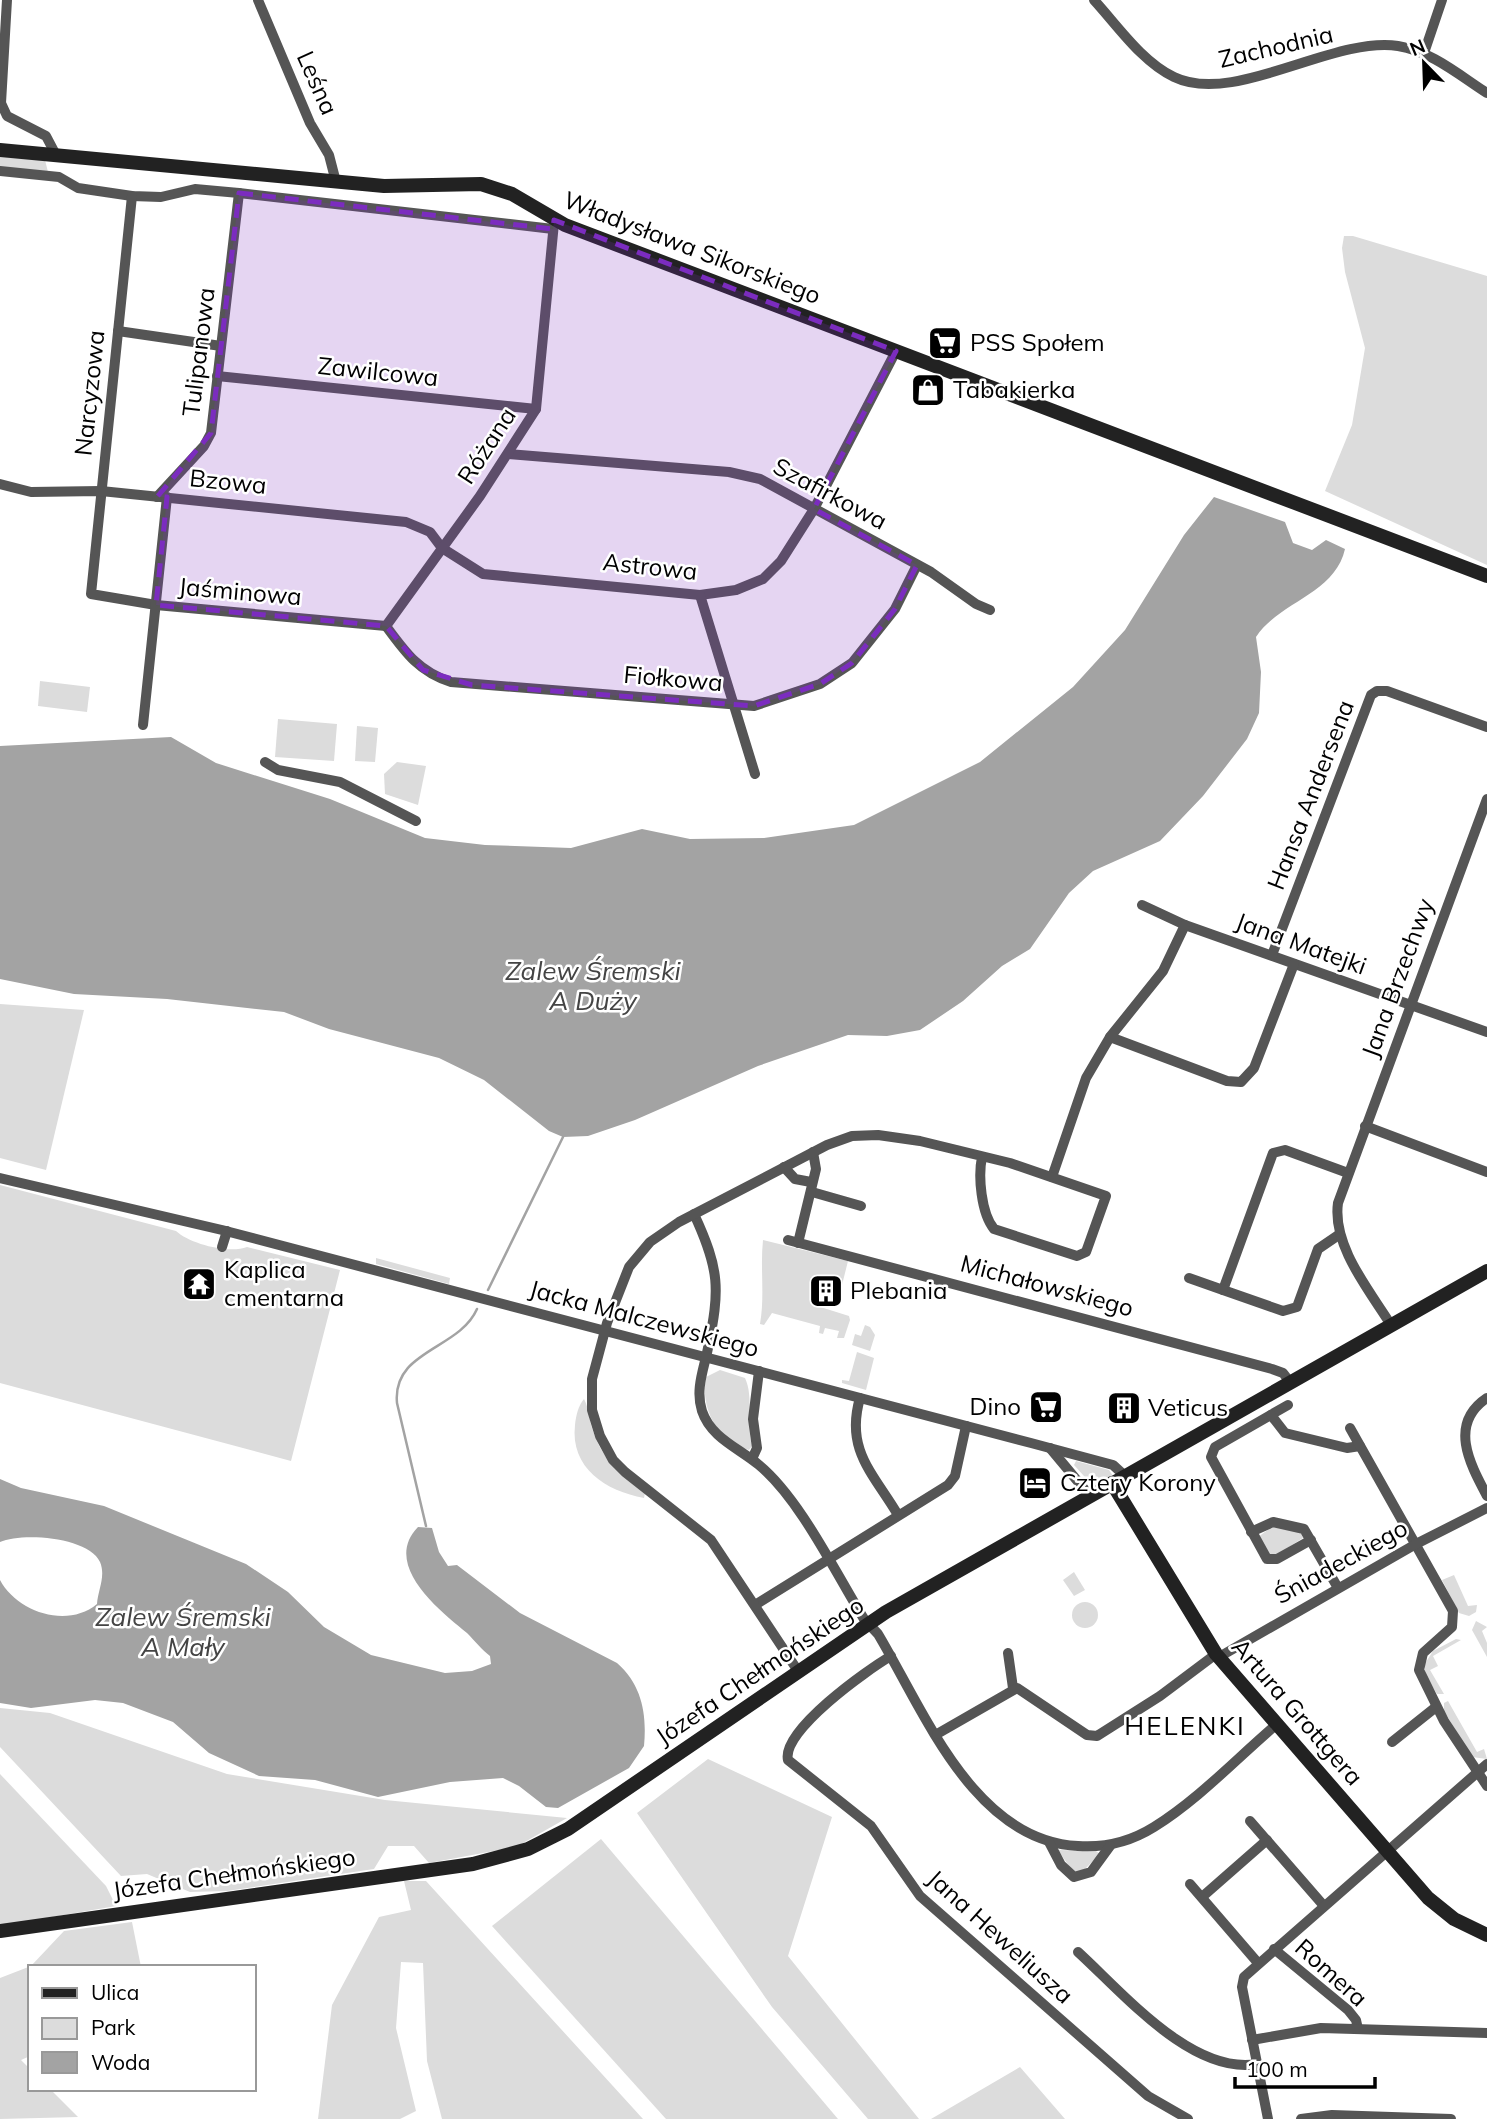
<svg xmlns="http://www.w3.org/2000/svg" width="1487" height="2119" viewBox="0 0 1487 2119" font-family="Mulish,sans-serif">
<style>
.green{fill:#dcdcdc}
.water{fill:#a3a3a3}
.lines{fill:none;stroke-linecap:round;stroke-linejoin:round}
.stream{stroke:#a3a3a3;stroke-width:2.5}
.street{stroke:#555;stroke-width:10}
.secondary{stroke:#222;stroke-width:14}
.marked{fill:#7b2cbf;fill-opacity:0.2;stroke:#7b2cbf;stroke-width:5;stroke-dasharray:14 9;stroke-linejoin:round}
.labels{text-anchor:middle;stroke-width:5;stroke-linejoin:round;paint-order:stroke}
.street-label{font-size:24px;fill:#000;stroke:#fff}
.poi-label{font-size:24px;fill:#000;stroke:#fff;text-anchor:start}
.water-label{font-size:26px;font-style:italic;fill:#444;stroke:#fff}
.neighbourhood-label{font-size:26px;letter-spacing:2px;fill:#000;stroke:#fff}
</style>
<rect width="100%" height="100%" fill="#fff"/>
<!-- green -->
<g class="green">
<path d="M0 156 45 160 48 172 0 167Z"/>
<path d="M1344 236H1353L1487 276V565L1325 491 1352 425 1365 348 1345 272 1342 248Z"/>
<path d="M40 681 90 687 87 712 38 706Z"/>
<path d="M278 719 337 724 334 761 275 757Z"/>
<path d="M357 726 378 728 375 762 355 761Z"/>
<path d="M397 762 426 766 418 805 385 794 384 774Z"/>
<path d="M0 1004 84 1010 46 1170 0 1158Z"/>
<path d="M0 1185 176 1231C190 1244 229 1254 247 1247L340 1270 291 1461 0 1383Z"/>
<path d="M763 1240 848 1261 842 1285 824 1277 823 1279 815 1278 810 1297 815 1299 814 1305 849 1316 850 1320 844 1338H837L839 1331 825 1328 823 1334 819 1333 820 1326 772 1313 764 1325 760 1324C765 1296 760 1268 763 1240Z"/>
<path d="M376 1258 450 1278 449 1284 376 1264Z"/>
<path d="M865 1325 870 1327 875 1335 870 1351 852 1345 855 1334 861 1336Z"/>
<path d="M857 1352 874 1358 866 1390 842 1383V1380L849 1381Z"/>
<path d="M720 1370 745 1378C754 1397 746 1423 752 1446L749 1450C717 1441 700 1408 706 1377Z"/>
<path d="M584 1399C589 1408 589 1420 593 1431 602 1459 621 1476 645 1493L644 1498C606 1491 570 1468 575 1425 576 1416 578 1406 584 1399Z"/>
<path d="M1076 1461 1109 1470 1113 1476 1093 1486 1074 1465Z"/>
<path d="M1273 1526 1300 1532 1303 1538 1276 1555 1269 1554 1258 1537Z"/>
<path d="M1074 1572 1085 1590 1074 1596 1063 1580Z"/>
<path d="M1454 1575 1468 1606 1477 1605 1476 1612 1469 1616 1459 1613 1442 1580Z"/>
<circle cx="1085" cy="1615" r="13"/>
<path d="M1476 1621 1487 1627 1482 1631 1487 1643V1657L1472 1630Z"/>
<path d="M1456 1639 1461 1640 1433 1656 1438 1666 1430 1670 1444 1694H1437L1426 1676 1424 1665 1433 1651Z"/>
<path d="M1448 1701 1477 1752 1484 1749 1487 1759 1472 1757 1444 1711V1703Z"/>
<path d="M0 1708 50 1713 227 1774 385 1800 567 1818 516 1847 429 1863 414 1846H388L374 1869 227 1891 190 1892 147 1874 121 1876 0 1747Z"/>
<path d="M708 1759 832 1817 788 1956 919 2119H868L772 2007 637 1813Z"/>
<path d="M0 1774 106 1886 116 1906 0 1926Z"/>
<path d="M601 1839 838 2119H666L492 1926Z"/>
<path d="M1058 1850 1096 1851 1100 1854 1082 1872H1073Z"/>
<path d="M404 1881H426L643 2119H442L427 2061 423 1963 401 1962 396 2028 416 2111 400 2119H318L332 2005 379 1917 411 1910Z"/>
<path d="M132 1922 141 1967H30V2056L21 2060 30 2069V2089H50L78 2117 0 2119V1978L31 1966 64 1931Z"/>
<path d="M1020 2067 1065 2119H931Z"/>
</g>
<!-- water -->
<g class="water">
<path d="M1214 497 1285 522 1293 543 1312 550 1326 540 1345 549C1335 594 1280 601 1256 637L1261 672 1259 713 1247 739 1203 796 1160 841 1093 871 1069 893 1030 949 1002 966 963 1001 920 1030 887 1036 848 1035 758 1066 635 1120 588 1136 563 1137 549 1131 484 1080 439 1058 329 1029 284 1012 167 999 74 994 0 979V746L171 737 216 763 330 799 425 838 485 845 571 848 642 829 690 839 764 838 854 825 980 762 1073 687 1125 630 1184 535Z"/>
<path d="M0 1479 21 1488 104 1506 246 1564 288 1592 324 1627 371 1655 445 1673 472 1671 491 1664 490 1656C482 1650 475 1641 467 1633 441 1612 381 1565 418 1527L432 1528 439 1552 448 1566 457 1565 520 1613 617 1663C642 1685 647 1714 644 1746L629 1768 558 1808 546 1807 519 1786 503 1778 450 1782 378 1797 315 1780 259 1776 209 1753 173 1722 123 1703 95 1700 31 1708 0 1703V1580C17 1612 67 1629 97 1604 98 1590 106 1576 100 1562 89 1537 22 1532 0 1542Z"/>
</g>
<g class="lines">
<!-- stream -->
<g class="stream">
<path d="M488 1290 563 1137"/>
<path d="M426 1526 397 1403C392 1350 459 1350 477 1309"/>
</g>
<!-- street -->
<g class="street">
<path d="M7 0 1 103 7 116 46 136 56 155"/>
<path d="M258 0 310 123 329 155 336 182"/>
<path d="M1094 0C1117 25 1142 62 1174 77 1234 106 1333 36 1398 46 1431 51 1459 75 1487 93"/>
<path d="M1424 53 1442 0"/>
<path d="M0 171 59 177 78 188 132 196 161 197 195 189 239 193 553 229"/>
<path d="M132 196 91 594 156 605 386 626"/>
<path d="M118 331 221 346"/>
<path d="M217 376 536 409"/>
<path d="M508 454 729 472 760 479 931 572 976 604 990 610"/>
<path d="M0 484 31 492 101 491 406 522 430 532 442 548 483 574 700 595 736 590 763 579 781 561 814 509 896 351"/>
<path d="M157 497 204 446 211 433 239 193"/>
<path d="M700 595 755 774"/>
<path d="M386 626C405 652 419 672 451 682L754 706 820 684 852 663 895 609 917 565"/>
<path d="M386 626 480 496 536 409 554 223"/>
<path d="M143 725 167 497"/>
<path d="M265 762 278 770 340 782 416 821"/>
<path d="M1142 905 1185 925 1487 1032"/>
<path d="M1272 955 1371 695 1377 691H1387L1487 727"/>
<path d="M1110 1037 1227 1081 1241 1082 1254 1068 1294 964"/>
<path d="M1365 1126 1487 1172"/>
<path d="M784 1167 795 1179 811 1182"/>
<path d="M1052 1177 1086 1078 1110 1037 1163 971 1185 925"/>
<path d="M0 1178 222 1230 1031 1443 1113 1465 1125 1476"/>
<path d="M812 1192 861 1206"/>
<path d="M694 1214C720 1270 720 1289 708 1348 704 1369 695 1389 702 1411 711 1438 739 1448 759 1465 800 1499 835 1572 864 1619L878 1634C924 1711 974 1841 1078 1846 1106 1848 1130 1842 1154 1827 1199 1799 1237 1758 1277 1724"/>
<path d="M1340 1234 1318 1249 1297 1307 1283 1311 1223 1290 1273 1153 1285 1150 1348 1173"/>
<path d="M788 1240 1272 1369 1283 1373 1290 1382"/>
<path d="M798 1243 816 1169 813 1152"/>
<path d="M222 1247 227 1231"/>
<path d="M1189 1278 1223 1290"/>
<path d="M1391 1325C1370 1291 1332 1246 1338 1203L1487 799"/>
<path d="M860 1398C845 1450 873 1473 898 1515"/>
<path d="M1487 1398C1448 1424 1470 1464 1487 1496"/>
<path d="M1288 1405 1215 1447 1211 1457 1267 1559H1277L1311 1540"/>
<path d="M1271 1415 1285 1433 1347 1448 1360 1446"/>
<path d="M1350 1428 1453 1611 1452 1627 1423 1653 1419 1670 1444 1721 1487 1786"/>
<path d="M1050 1448 1090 1496"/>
<path d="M752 1459 757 1448 753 1419 759 1371"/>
<path d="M1251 1532 1273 1522 1304 1529 1338 1588"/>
<path d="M755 1605 948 1485 955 1476 966 1426"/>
<path d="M1008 1653 1013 1688"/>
<path d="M891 1656C867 1670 781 1731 788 1760L871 1826 920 1896 1148 2096 1188 2119"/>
<path d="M1219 1657 1416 1544 1487 1508"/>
<path d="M798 1671 711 1540 625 1472 613 1460 600 1436 592 1410V1379L607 1323 629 1267 650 1242 679 1222 827 1145 852 1136 878 1135 920 1141 1010 1163 1106 1196 1086 1252 1077 1256 994 1229C981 1213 978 1176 982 1157"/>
<path d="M937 1734 1017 1688 1087 1735 1097 1736 1160 1696 1216 1654"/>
<path d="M1392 1742 1436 1707"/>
<path d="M1250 1821 1324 1906"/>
<path d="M1049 1842 1061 1865 1074 1877 1091 1872 1110 1846"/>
<path d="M1190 1884 1258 1963"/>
<path d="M1202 1897 1267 1840"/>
<path d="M1274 1949 1348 2010 1356 2020 1358 2029"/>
<path d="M1078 1952C1123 1993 1192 2075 1257 2064"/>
<path d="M1252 2040 1321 2028 1487 2033"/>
<path d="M1268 2119 1242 1987 1244 1977 1487 1764"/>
<path d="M1301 2119 1332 2115 1451 2119"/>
</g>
<!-- secondary -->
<g class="secondary">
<path d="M0 150 384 186 481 184 512 194 565 225 1487 576"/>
<path d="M1112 1483 1216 1654 1428 1898 1454 1919 1487 1935"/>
<path d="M0 1931 473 1864 528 1849 568 1829 886 1612 1487 1271"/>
</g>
</g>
<!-- marked area -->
<path class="marked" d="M239 193 553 229 554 220 896 351 814 509 917 565 895 609 852 663 820 684 754 706 472 685 423 670 386 626 156 605 167 497H157L211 433Z"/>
<!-- icons -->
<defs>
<g id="supermarket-square" transform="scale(1.75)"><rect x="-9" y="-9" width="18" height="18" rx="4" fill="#000" stroke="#fff"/><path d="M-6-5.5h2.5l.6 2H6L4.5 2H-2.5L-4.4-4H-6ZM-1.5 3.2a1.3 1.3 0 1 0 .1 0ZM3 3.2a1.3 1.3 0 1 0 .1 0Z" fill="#fff"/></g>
<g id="shop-square" transform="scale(1.75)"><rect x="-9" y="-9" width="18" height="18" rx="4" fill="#000" stroke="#fff"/><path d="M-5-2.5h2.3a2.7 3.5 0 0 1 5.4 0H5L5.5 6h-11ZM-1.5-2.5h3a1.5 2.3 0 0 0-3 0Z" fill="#fff"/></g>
<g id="temple-square" transform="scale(1.75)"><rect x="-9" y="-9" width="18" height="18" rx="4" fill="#000" stroke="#fff"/><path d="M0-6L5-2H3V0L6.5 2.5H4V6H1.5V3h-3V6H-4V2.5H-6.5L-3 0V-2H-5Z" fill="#fff"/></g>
<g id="building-square" transform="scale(1.75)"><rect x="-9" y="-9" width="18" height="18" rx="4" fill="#000" stroke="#fff"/><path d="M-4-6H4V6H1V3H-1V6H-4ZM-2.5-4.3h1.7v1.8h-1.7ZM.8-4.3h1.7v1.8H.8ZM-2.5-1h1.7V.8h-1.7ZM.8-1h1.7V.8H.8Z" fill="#fff"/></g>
<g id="hotel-square" transform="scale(1.75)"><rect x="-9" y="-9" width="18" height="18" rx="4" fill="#000" stroke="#fff"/><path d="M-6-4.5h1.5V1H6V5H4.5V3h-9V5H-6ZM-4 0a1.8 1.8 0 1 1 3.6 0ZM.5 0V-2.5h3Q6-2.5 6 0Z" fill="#fff"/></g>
</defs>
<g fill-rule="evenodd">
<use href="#supermarket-square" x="945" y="343"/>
<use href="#shop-square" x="928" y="390"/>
<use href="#temple-square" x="199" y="1284"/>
<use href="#building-square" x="826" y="1291"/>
<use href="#supermarket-square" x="1046" y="1407"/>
<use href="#building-square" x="1124" y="1408"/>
<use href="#hotel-square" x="1035" y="1483"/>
</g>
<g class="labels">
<!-- street labels -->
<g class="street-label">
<text transform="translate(1276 47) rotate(-13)" y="8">Zachodnia</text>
<text transform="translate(317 83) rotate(66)" y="8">Leśna</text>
<text transform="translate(692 248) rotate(21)" y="8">Władysława Sikorskiego</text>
<text transform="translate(199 352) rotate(-83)" y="8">Tulipanowa</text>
<text transform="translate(378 372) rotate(6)" y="8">Zawilcowa</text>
<text transform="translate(90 393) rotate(-84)" y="8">Narcyzowa</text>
<text transform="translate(487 446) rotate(-57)" y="8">Różana</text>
<text transform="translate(228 482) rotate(6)" y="8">Bzowa</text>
<text transform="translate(830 494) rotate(28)" y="8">Szafirkowa</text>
<text transform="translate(650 567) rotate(6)" y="8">Astrowa</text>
<text transform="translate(240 592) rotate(5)" y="8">Jaśminowa</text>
<text transform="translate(673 679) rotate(5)" y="8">Fiołkowa</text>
<text transform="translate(1311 795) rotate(-69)" y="8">Hansa Andersena</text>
<text transform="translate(1301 944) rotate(20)" y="8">Jana Matejki</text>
<text transform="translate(1398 978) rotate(-70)" y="8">Jana Brzechwy</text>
<text transform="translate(1047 1286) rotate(15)" y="8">Michałowskiego</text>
<text transform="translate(644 1319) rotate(15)" y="8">Jacka Malczewskiego</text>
<text transform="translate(1341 1562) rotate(-29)" y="8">Śniadeckiego</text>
<text transform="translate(760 1671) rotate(-34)" y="8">Józefa Chełmońskiego</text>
<text transform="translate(1297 1712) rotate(49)" y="8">Artura Grottgera</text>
<text transform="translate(234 1874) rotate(-8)" y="8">Józefa Chełmońskiego</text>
<text transform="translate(1000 1937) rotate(42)" y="8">Jana Heweliusza</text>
<text transform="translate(1331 1973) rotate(42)" y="8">Romera</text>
</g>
<!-- poi labels -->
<g class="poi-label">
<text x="970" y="351">PSS Społem</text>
<text x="953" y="398">Tabakierka</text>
<text x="224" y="1278">Kaplica<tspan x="224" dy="28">cmentarna</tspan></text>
<text x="850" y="1299">Plebania</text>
<text x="1021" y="1415" text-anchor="end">Dino</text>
<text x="1148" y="1416">Veticus</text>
<text x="1060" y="1491">Cztery Korony</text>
</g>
<!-- water labels -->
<g class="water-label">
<text x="593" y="980">Zalew Śremski<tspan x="593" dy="30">A Duży</tspan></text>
<text x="183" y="1626">Zalew Śremski<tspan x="183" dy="30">A Mały</tspan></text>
</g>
<!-- neighbourhood labels -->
<g class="neighbourhood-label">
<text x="1185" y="1735">HELENKI</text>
</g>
</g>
<!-- legend -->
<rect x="28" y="1965" width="228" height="126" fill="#ffffff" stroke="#999999" stroke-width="2"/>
<rect x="42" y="1988" width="35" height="10" fill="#222222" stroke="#999999" stroke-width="2"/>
<text x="91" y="2000" font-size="21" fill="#000000">Ulica</text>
<rect x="42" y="2018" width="35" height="21" fill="#dcdcdc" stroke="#999999" stroke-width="2"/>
<text x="91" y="2035" font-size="21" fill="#000000">Park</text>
<rect x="42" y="2052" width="35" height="21" fill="#a3a3a3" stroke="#999999" stroke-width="2"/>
<text x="91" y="2070" font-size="21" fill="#000000">Woda</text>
<!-- north arrow -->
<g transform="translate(1424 63) rotate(337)" stroke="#ffffff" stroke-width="5" paint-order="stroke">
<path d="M0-5L12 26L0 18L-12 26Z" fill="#000000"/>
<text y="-10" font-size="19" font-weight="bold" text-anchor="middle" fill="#000000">N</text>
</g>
<!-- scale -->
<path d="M1235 2077v10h140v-10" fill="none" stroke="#000000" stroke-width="3.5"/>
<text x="1246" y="2077" font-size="21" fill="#000000" stroke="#ffffff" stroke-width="5" paint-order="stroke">100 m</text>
</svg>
